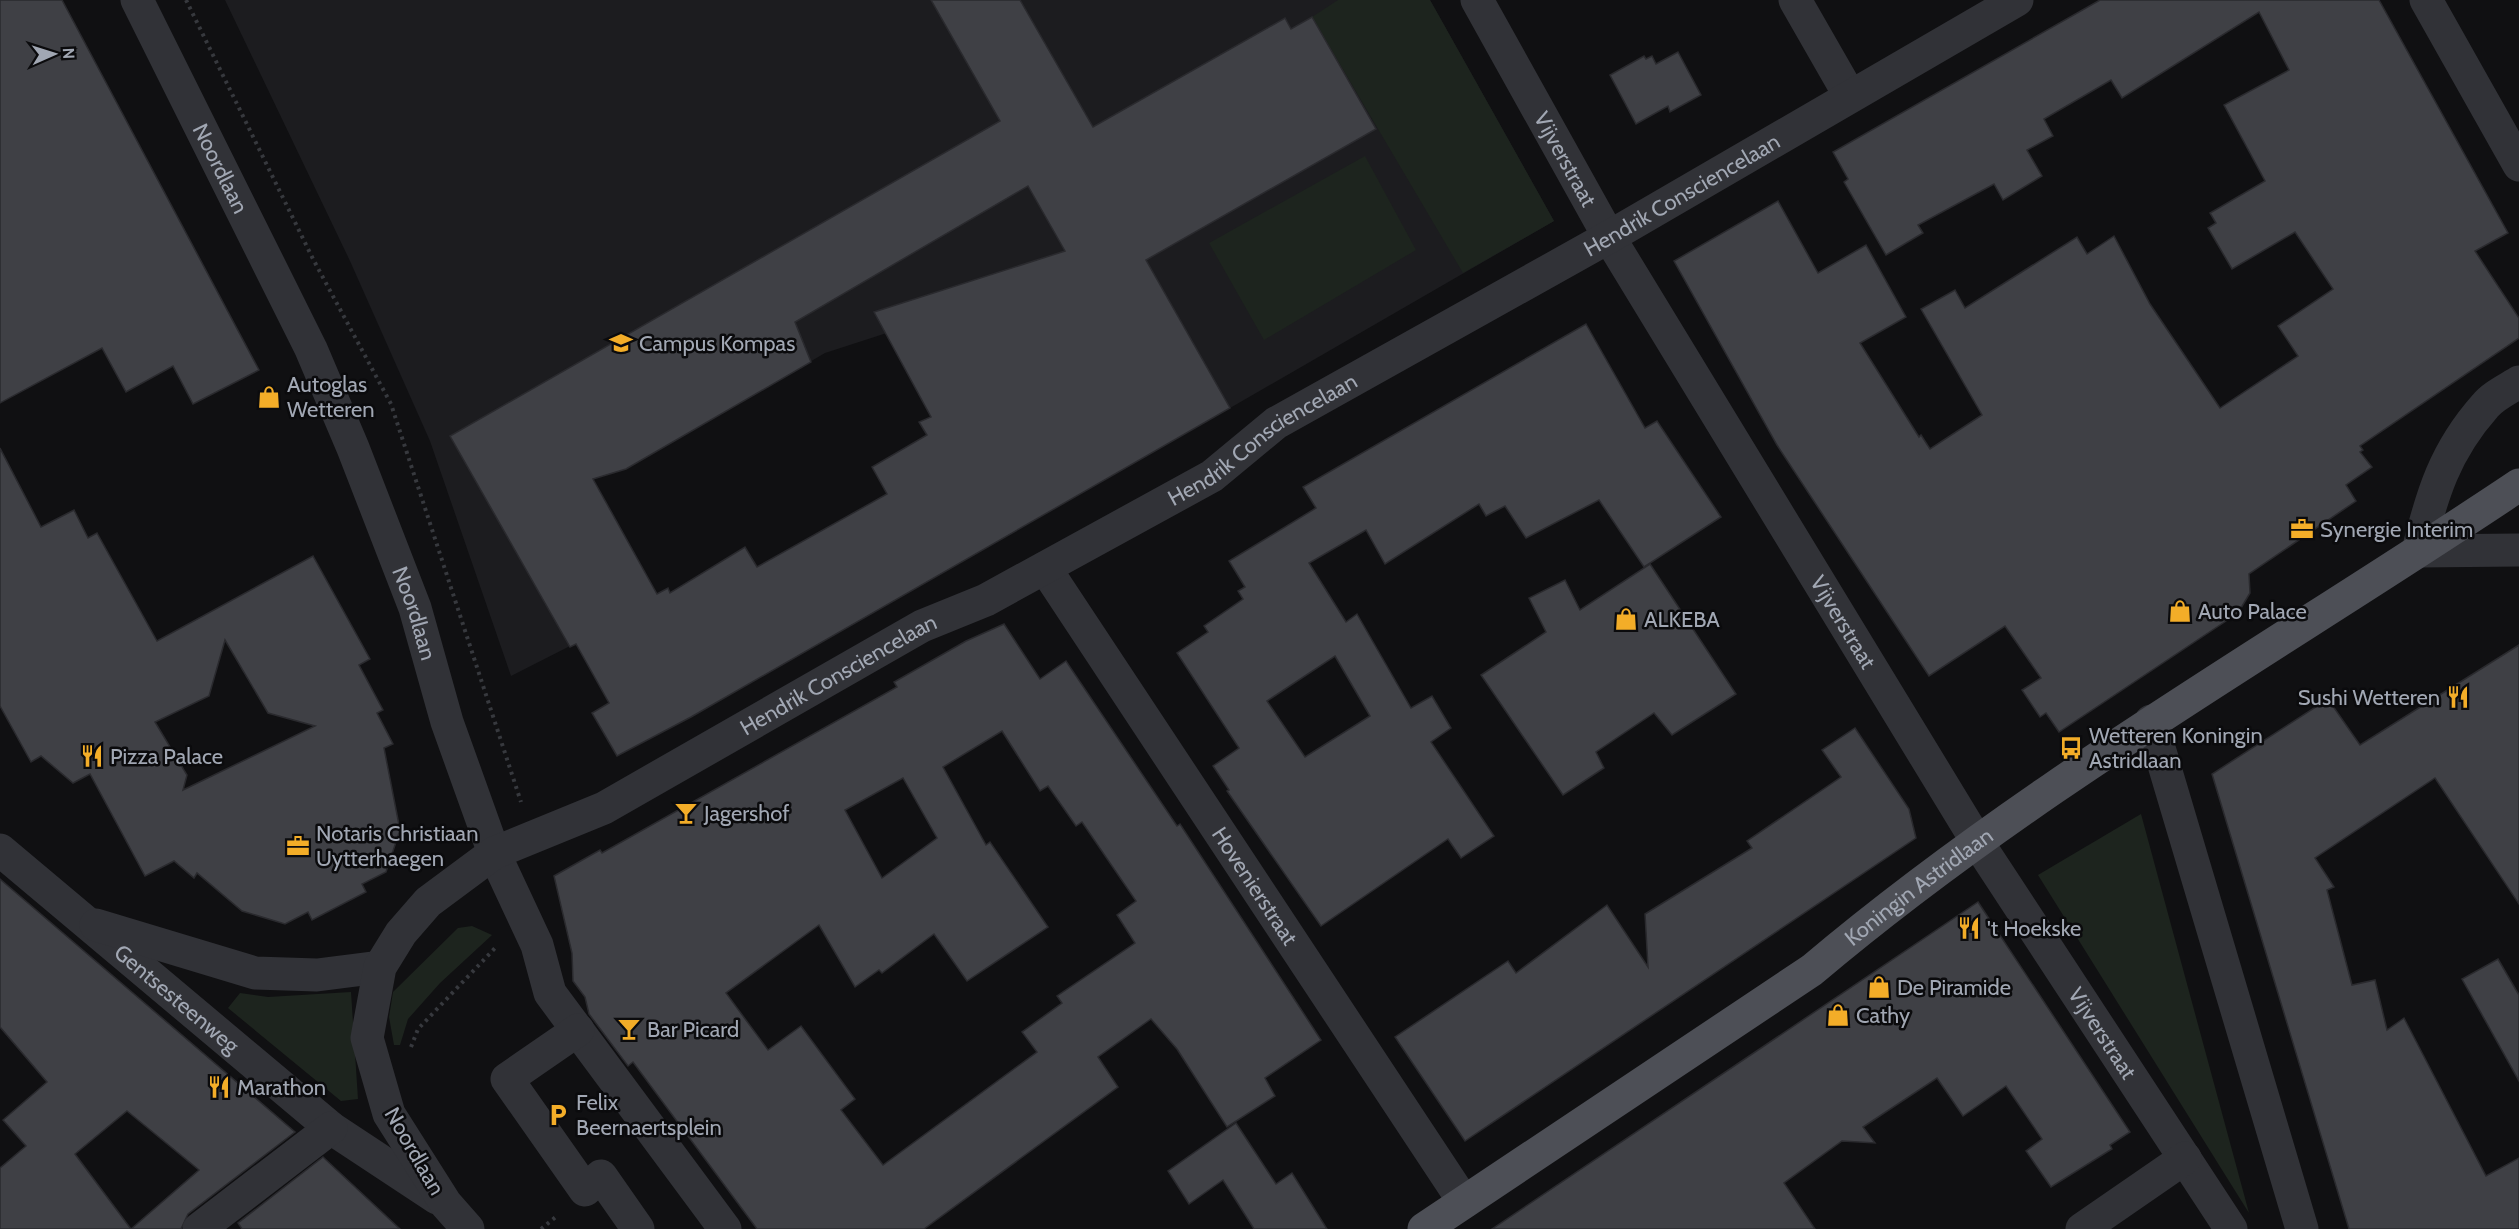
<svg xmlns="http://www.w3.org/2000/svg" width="2519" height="1229" viewBox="0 0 2519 1229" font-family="Cabin,sans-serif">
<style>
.built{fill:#1c1c1f}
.green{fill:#1d241e}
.building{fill:#3f4045;stroke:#2a2a2e;stroke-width:1.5;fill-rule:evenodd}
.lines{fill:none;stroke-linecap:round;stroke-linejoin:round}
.path{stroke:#37393e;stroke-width:4;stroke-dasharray:3 4.5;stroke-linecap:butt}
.minor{stroke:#313237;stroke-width:33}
.major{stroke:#4d4f56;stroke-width:33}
.labels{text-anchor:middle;stroke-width:5;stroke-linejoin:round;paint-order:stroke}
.street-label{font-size:22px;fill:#a1a7b3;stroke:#0b0b0d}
.poi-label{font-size:22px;fill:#a1a7b3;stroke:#0b0b0d;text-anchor:start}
</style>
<rect width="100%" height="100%" fill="#101012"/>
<!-- built -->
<path class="built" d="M225 0H1430L1554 221 1121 471 1105 418 1035 285 825 353 662 448 582 442 570 646 511 676 430 441 350 261Z"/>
<!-- green -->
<g class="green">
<path d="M1338 0H1430L1554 221 1463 273 1312 17Z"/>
<path d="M1365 156 1416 250 1264 340 1209 243Z"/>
<path d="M2141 814 2249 1213 2038 875Z"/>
<path d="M472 926 492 935 440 983 408 1019 400 1045H394L389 1017 393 992 458 928Z"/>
<path d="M351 992 358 1099 341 1101 228 1008 240 993 268 997Z"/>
</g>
<!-- building -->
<g class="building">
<path d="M0 0H62L259 370 193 404 173 366 126 392 102 348 0 403Z"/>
<path d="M931 0H1020L1093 127 1285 18 1291 29 1312 17 1376 129 1146 260 1230 408 691 717 617 756 592 713 609 703 576 644 570 647 450 436 1000 121ZM1028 186 1065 251 874 312 931 417 919 422 927 435 872 467 887 494 757 567 745 547 670 593 668 588 657 594 593 479 626 469 811 362 795 322Z"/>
<path d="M2100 0H2379L2508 233 2475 251 2519 318V338L2360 446 2363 450 2360 452 2372 467 2346 485 2356 501 2249 574 2250 593 2238 613 2059 732 2046 713 2040 717 2022 690 2041 678 2005 626 1929 676 1777 445 1674 261 1778 201 1818 273 1866 245 1906 317 1860 343 1919 437 1921 435 1930 449 1982 415 1921 309 1955 290 1965 308 2077 237 2087 254 2114 236 2150 304 2220 408 2298 356 2278 326 2333 289 2295 232 2232 269 2208 228 2216 223 2210 213 2265 181 2224 105 2289 70 2259 12 2122 98 2111 80 2044 119 2053 136 2027 150 2042 176 2003 200 1994 184 1918 225 1923 233 1886 255 1844 182 1848 179 1833 152Z"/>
<path d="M1678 52 1701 95 1670 112 1668 106 1636 124 1610 75 1644 56 1646 59 1652 56 1656 64Z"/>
<path d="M1586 324 1645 428 1657 421 1721 517 1644 567 1599 500 1526 538 1505 506 1486 516 1479 504 1385 564 1366 530 1309 563 1346 622 1357 614 1411 708 1432 696 1451 728 1431 742 1494 836 1461 858 1448 839 1321 926 1227 791 1229 790 1213 766 1239 748 1177 653 1208 632 1204 626 1243 599 1238 591 1245 587 1229 561 1316 508 1303 487ZM1335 656 1370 716 1305 757 1267 701Z"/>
<path d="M0 448 41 527 74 510 88 538 97 533 157 641 313 556 370 659 359 665 383 710 377 713 393 744 384 748 400 830 386 872 362 884 366 892 312 920 308 912 285 924 242 911 197 873 194 878 174 861 145 876 90 774 73 783 41 756 31 762 0 706ZM225 640 268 713 315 726 183 790 187 775 155 722 209 696Z"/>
<path d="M1650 564 1736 694 1672 735 1654 713 1596 752 1604 768 1563 795 1481 675 1546 632 1529 598 1565 580 1580 610Z"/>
<path d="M1004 624 1040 679 1066 661 1177 826 1180 824 1321 1040 1265 1078 1275 1096 1227 1127 1177 1049 1151 1019 1098 1057 1118 1087 924 1229H757L633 1062 628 1066 589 1014 585 997 573 981 572 953 554 876 600 850 602 853 897 687 894 682 966 641ZM1002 731 1040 791 1048 786 1076 826 1082 822 1136 901 1117 915 1135 943 1057 996 1062 1003 1022 1032 1037 1052 883 1165 841 1110 855 1099 801 1026 768 1050 726 993 819 925 855 987 879 970 882 973 934 934 967 981 1048 927 990 842 986 845 943 767ZM903 778 937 838 882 878 845 810Z"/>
<path d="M2519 645V904L2435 778 2315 858 2334 887 2327 890 2352 985 2375 980 2387 1030 2404 1018 2486 1176 2519 1158V1229H2349L2212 774 2328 699 2360 745Z"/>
<path d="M1855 728 1909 809 1916 838 1465 1141 1395 1037 1508 961 1516 973 1607 905 1648 967 1645 914 1752 848 1747 841 1841 777 1822 750Z"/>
<path d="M0 879 295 1132 188 1214 181 1229H0V1168L26 1146 3 1120 47 1082 0 1027ZM127 1111 199 1170 131 1229 75 1154Z"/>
<path d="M1978 902 2130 1132 2110 1145 2112 1149 2051 1187 2026 1151 2042 1139 2006 1086 1963 1116 1937 1078 1863 1127 1875 1143 1842 1141 1784 1183 1815 1229H1492Z"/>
<path d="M2498 959 2519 995V1081L2462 979Z"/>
<path d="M1236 1123 1276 1184 1292 1173 1327 1229H1254L1223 1180 1189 1204 1168 1171Z"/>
<path d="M323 1157 400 1229H242L238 1223Z"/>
</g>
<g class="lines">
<!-- path -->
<g class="path">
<path d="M186 0 313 259 391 404 521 802"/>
<path d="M411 1047 418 1029 497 946"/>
<path d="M541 1229 557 1216"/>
</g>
<!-- minor -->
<g class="minor">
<path id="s1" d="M137 0 311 349 353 448 415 608 447 722 494 853 537 945 550 993 725 1229"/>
<path id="s2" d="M1477 0 1609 237 1978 843 2231 1229"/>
<path d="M1795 0 1850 96"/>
<path d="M2426 0 2519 165"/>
<path d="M2519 382C2508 389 2493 396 2485 406 2445 451 2432 494 2418 551L2519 550"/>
<path id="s3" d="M1045 568 1464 1202"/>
<path d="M2151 721 2302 1229"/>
<path id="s4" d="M0 850 331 1128 437 1198"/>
<path d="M96 925 255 973 317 975 380 967"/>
<path d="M578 1030 507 1079 585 1190 601 1176 638 1229"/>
<path d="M199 1229 331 1128"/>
<path id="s5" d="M468 1229 446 1204 389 1114 367 1038 380 967 401 933 428 902 494 853 604 808 922 626 986 600 1212 476 1276 423 1609 237 2017 0"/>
<path d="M2082 1229 2185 1158"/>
</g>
<!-- major -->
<path class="major" id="s6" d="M1424 1229 1812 970C2031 785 2282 644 2519 485"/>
</g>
<!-- icons -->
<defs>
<g id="school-bare" transform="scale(1.8)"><path d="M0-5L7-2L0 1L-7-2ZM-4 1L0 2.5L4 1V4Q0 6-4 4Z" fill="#f3ad28" stroke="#0b0b0d" stroke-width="2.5" paint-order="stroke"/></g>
<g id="shop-bare" transform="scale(1.8)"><path d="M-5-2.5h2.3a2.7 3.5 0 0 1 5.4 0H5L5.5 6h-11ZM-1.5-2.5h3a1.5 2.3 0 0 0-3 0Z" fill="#f3ad28" stroke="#0b0b0d" stroke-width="2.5" paint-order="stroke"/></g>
<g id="office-bare" transform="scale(1.8)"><path d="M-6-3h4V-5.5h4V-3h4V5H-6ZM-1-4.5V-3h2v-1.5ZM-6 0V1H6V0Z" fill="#f3ad28" stroke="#0b0b0d" stroke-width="2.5" paint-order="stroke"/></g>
<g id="restaurant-bare" transform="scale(1.8)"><path d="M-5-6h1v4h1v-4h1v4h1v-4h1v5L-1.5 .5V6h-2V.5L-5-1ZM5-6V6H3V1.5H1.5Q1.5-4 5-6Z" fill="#f3ad28" stroke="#0b0b0d" stroke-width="2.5" paint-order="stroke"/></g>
<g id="bus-bare" transform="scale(1.8)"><path d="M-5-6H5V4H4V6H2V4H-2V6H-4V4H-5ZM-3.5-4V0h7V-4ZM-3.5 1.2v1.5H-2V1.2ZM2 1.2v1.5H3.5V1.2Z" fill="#f3ad28" stroke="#0b0b0d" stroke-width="2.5" paint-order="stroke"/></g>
<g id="bar-bare" transform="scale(1.8)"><path d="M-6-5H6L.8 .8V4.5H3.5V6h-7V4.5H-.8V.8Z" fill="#f3ad28" stroke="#0b0b0d" stroke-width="2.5" paint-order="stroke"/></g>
<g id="parking-bare" transform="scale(1.8)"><path d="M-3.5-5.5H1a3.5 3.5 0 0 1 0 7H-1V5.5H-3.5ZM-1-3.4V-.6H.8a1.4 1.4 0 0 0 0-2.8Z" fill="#f3ad28" stroke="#0b0b0d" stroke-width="2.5" paint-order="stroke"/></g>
</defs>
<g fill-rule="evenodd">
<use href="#school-bare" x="621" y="343"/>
<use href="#shop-bare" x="269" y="397"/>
<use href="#office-bare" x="2302" y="529"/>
<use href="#shop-bare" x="2180" y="611"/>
<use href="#shop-bare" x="1626" y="619"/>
<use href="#restaurant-bare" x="2458" y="697"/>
<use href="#bus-bare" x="2071" y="748"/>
<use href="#restaurant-bare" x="92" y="756"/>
<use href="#bar-bare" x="686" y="813"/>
<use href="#office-bare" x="298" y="846"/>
<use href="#restaurant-bare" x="1969" y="928"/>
<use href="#shop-bare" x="1879" y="987"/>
<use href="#shop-bare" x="1838" y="1015"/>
<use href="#bar-bare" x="629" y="1029"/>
<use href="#restaurant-bare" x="219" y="1087"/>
<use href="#parking-bare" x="558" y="1115"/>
</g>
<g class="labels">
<!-- street labels -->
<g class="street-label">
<text dy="8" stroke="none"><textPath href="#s2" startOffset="182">Vijverstraat</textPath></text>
<text dy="8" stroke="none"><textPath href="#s1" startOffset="188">Noordlaan</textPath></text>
<text dy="8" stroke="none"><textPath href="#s5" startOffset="1815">Hendrik Consciencelaan</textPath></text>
<text dy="8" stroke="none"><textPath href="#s5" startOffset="1329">Hendrik Consciencelaan</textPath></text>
<text dy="8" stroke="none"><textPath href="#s1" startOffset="674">Noordlaan</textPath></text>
<text dy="8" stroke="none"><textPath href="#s2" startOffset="722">Vijverstraat</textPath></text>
<text dy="8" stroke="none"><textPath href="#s5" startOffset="843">Hendrik Consciencelaan</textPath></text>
<text dy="8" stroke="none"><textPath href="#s3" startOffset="381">Hovenierstraat</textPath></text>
<text dy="8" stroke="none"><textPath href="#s6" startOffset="602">Koningin Astridlaan</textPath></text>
<text dy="8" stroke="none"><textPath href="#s4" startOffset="231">Gentsesteenweg</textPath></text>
<text dy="8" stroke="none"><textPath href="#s2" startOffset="1208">Vijverstraat</textPath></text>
<text transform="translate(415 1151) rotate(60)" y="8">Noordlaan</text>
</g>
<!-- poi labels -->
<g class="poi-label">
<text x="639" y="351">Campus Kompas</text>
<text x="287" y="392">Autoglas<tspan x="287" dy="25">Wetteren</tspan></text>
<text x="2320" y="537">Synergie Interim</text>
<text x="2198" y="619">Auto Palace</text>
<text x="1644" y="627">ALKEBA</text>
<text x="2440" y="705" text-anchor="end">Sushi Wetteren</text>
<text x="2089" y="743">Wetteren Koningin<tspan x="2089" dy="25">Astridlaan</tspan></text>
<text x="110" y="764">Pizza Palace</text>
<text x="704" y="821">Jagershof</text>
<text x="316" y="841">Notaris Christiaan<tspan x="316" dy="25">Uytterhaegen</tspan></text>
<text x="1987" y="936">'t Hoekske</text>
<text x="1897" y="995">De Piramide</text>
<text x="1856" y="1023">Cathy</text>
<text x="647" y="1037">Bar Picard</text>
<text x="237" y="1095">Marathon</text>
<text x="576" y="1110">Felix<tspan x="576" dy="25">Beernaertsplein</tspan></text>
</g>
</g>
<!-- north arrow -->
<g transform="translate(54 54) rotate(87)" stroke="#0b0b0d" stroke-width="4.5" paint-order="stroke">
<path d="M0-4.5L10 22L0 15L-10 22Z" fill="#a1a7b3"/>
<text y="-9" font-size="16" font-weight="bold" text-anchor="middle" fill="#a1a7b3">N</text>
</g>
</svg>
